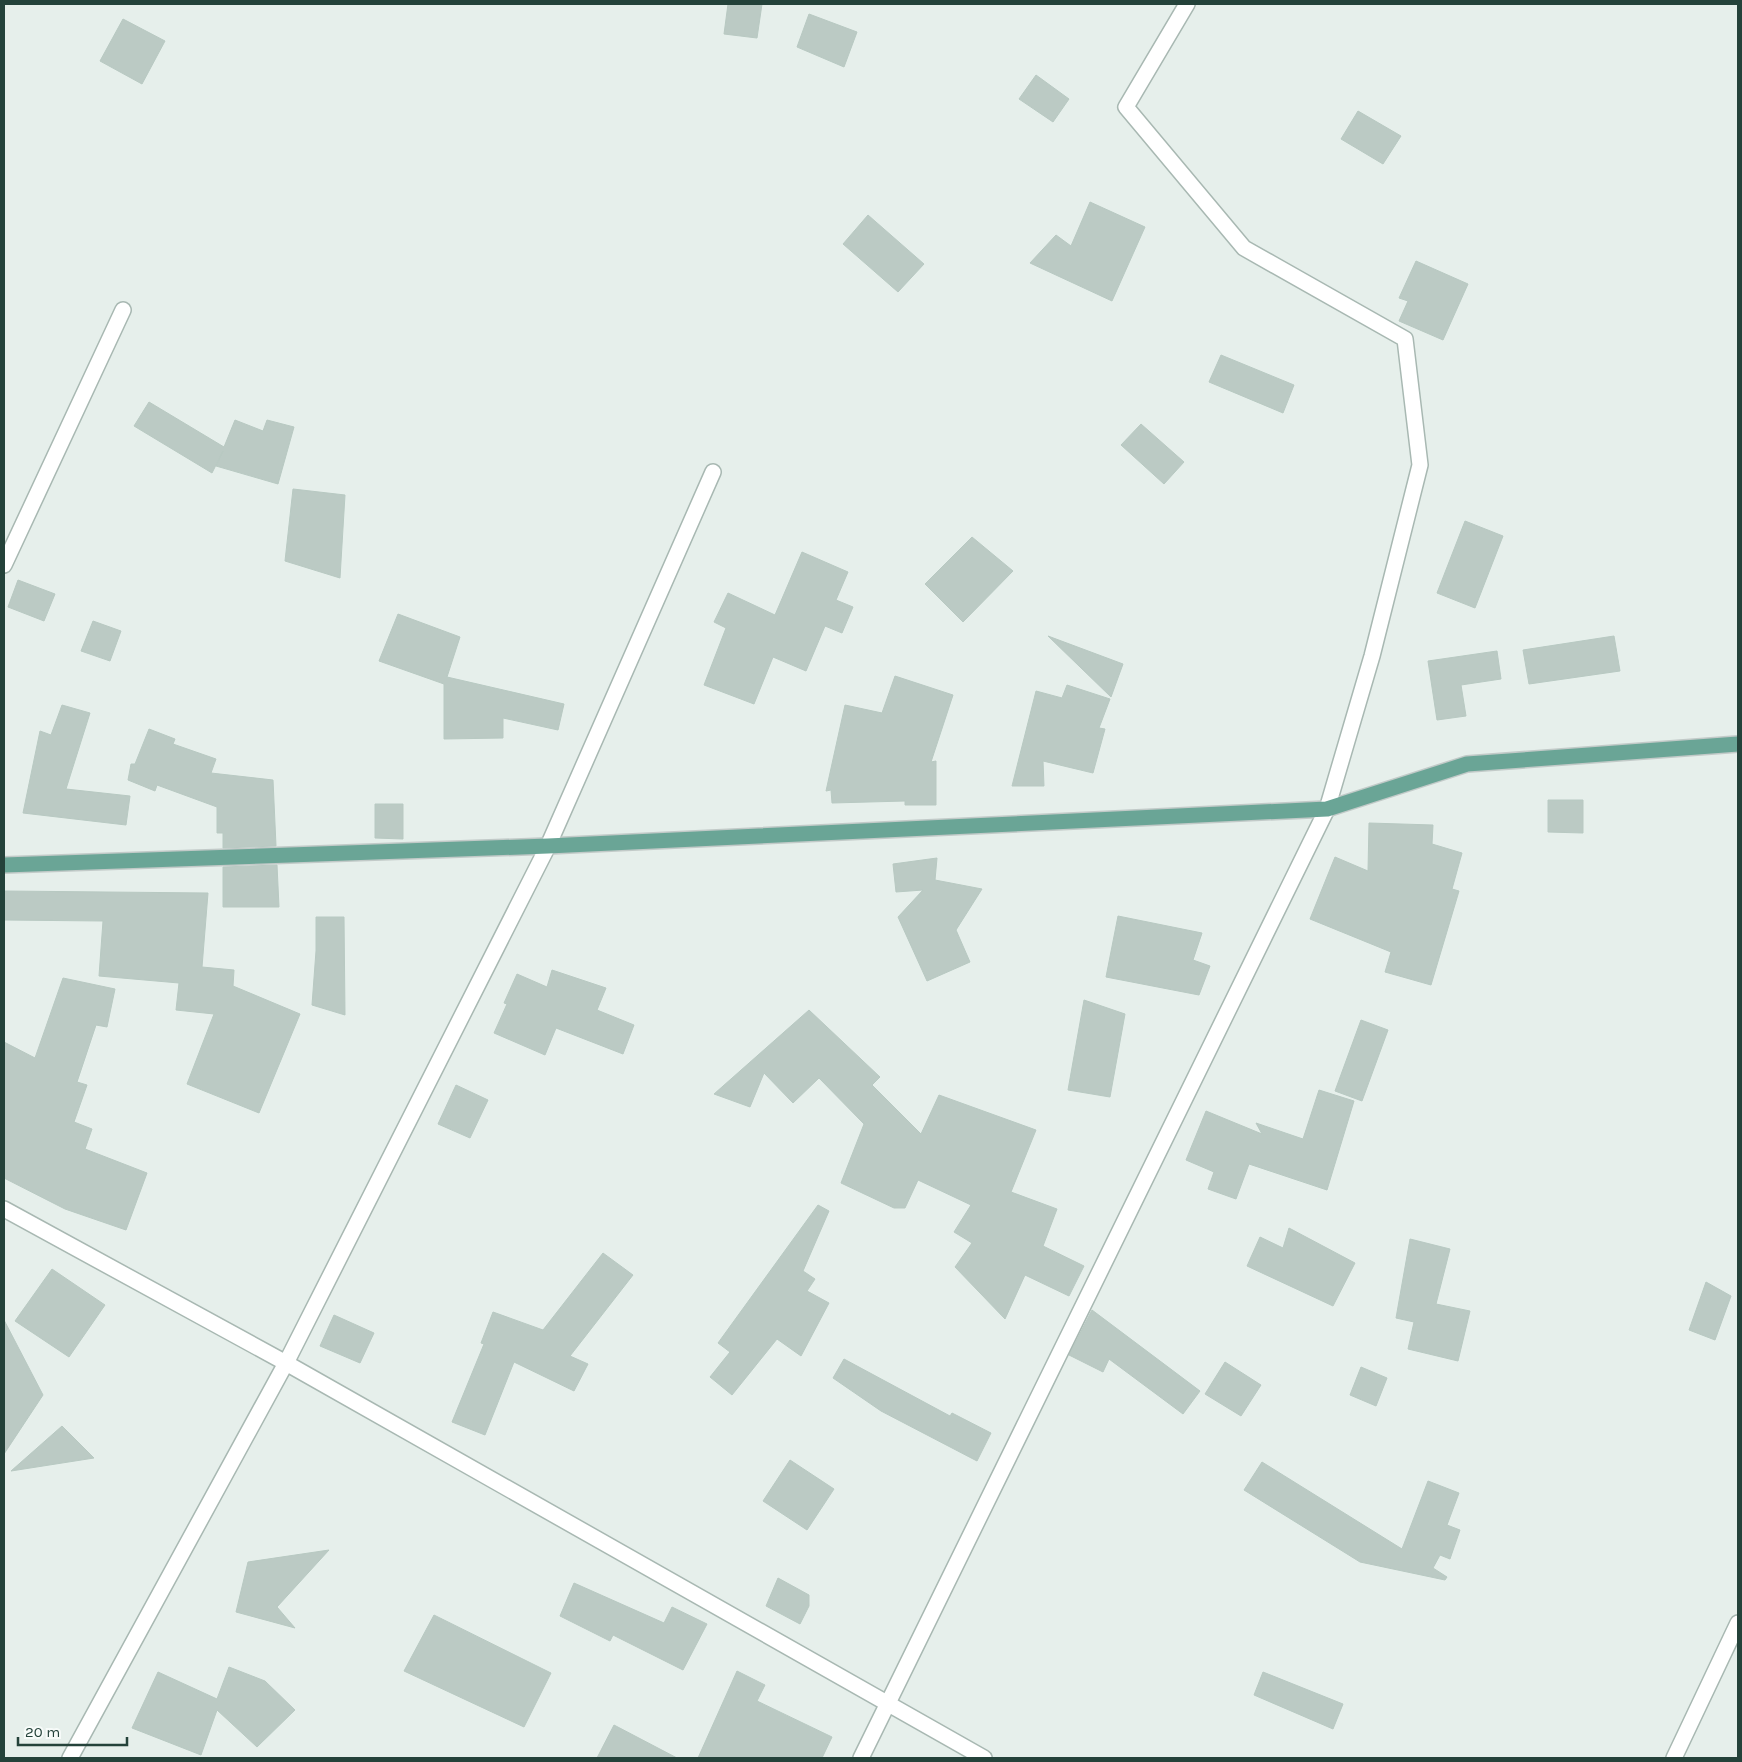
<svg xmlns="http://www.w3.org/2000/svg" width="1742" height="1762" viewBox="0 0 1742 1762" font-family="Karla,sans-serif">
<style>
.building{fill:#bbcac4;stroke:#b8c9c2}
.lines{fill:none;stroke-linecap:round;stroke-linejoin:round}
.minor-casing{stroke:#a8b8b2;stroke-width:18}
.major-casing{stroke:#c2cac8;stroke-width:18}
.minor{stroke:#fff;stroke-width:15}
.major{stroke:#6aa596;stroke-width:15}
</style>
<rect width="100%" height="100%" fill="#e6efeb"/>
<!-- building -->
<g class="building">
<path d="M728 4H762L757 38 724 34Z"/>
<path d="M809 14 857 32 844 67 797 47Z"/>
<path d="M123 19 165 41 142 84 100 61Z"/>
<path d="M1036 75 1069 99 1053 122 1019 99Z"/>
<path d="M1358 111 1401 136 1383 164 1341 139Z"/>
<path d="M1090 202 1145 227 1112 301 1030 263 1056 235 1071 246Z"/>
<path d="M868 215 924 264 898 292 843 244Z"/>
<path d="M1416 261 1468 284 1443 340 1399 321 1408 301 1399 298Z"/>
<path d="M1221 355 1294 385 1283 413 1209 382Z"/>
<path d="M149 402 224 447 235 420 263 431 267 420 294 427 278 484 216 466 223 451 212 473 134 426Z"/>
<path d="M1141 424 1184 462 1164 484 1121 445Z"/>
<path d="M293 489 345 495 340 578 285 561Z"/>
<path d="M1465 521 1503 536 1475 608 1437 593Z"/>
<path d="M972 537 1013 571 963 622 925 584Z"/>
<path d="M802 552 848 572 836 600 853 607 842 633 825 626 806 671 773 657 754 704 704 685 726 628 714 622 728 593 775 615Z"/>
<path d="M18 580 55 594 44 621 8 607Z"/>
<path d="M398 614 460 637 447 677 564 704 558 730 503 718V738L444 739V684L379 661Z"/>
<path d="M93 621 121 631 110 661 81 651Z"/>
<path d="M1048 636 1123 664 1111 697Z"/>
<path d="M1614 636 1620 671 1529 684 1523 650Z"/>
<path d="M1497 651 1501 679 1461 685 1466 716 1437 720 1428 661Z"/>
<path d="M895 676 953 695 931 762 936 761V805H905V801L832 803 831 790 826 791 845 705 882 713Z"/>
<path d="M1067 685 1110 699 1099 728 1105 729 1093 773 1043 761 1044 786H1012L1036 691 1062 698Z"/>
<path d="M62 705 90 713 66 789 130 796 126 825 23 813 40 731 51 735Z"/>
<path d="M149 729 175 739 173 744 216 759 211 773 273 780 276 846 223 848V833H217V807L157 785 155 791 128 780 131 764H135Z"/>
<path d="M1548 800H1583V833L1548 832Z"/>
<path d="M375 804H403V839L375 838Z"/>
<path d="M1369 823 1433 825 1432 844 1462 853 1452 889 1459 891 1431 985 1385 972 1391 952 1310 919 1335 857 1368 871Z"/>
<path d="M937 858 935 880 982 889 956 930 970 962 927 981 898 917 923 890 896 892 893 864Z"/>
<path d="M277 865 279 907H223V867Z"/>
<path d="M4 891 208 893 202 967 234 970 233 986 300 1014 259 1113 187 1084 214 1014 176 1010 179 983 99 976 103 921 4 920Z"/>
<path d="M1118 916 1202 933 1193 960 1210 966 1199 995 1106 977Z"/>
<path d="M316 917H344L345 1015 312 1005 316 951Z"/>
<path d="M552 970 606 988 597 1010 634 1025 623 1054 556 1028 545 1055 494 1033 507 1004 504 1003 517 974 547 987Z"/>
<path d="M63 978 115 989 107 1027 96 1025 77 1082 87 1085 74 1122 92 1129 85 1149 147 1173 126 1230 65 1209 4 1178V1042L35 1058Z"/>
<path d="M1084 1000 1125 1014 1110 1097 1068 1090Z"/>
<path d="M809 1010 880 1077 872 1085 921 1134 939 1095 1036 1130 1011 1192 1057 1209 1043 1246 1084 1266 1069 1296 1025 1275 1005 1319 955 1267 972 1243 954 1232 971 1205 918 1180 905 1208H894L841 1183 864 1124 819 1078 793 1103 764 1073 750 1107 714 1094Z"/>
<path d="M1361 1020 1388 1030 1362 1101 1335 1091Z"/>
<path d="M456 1085 488 1100 470 1138 438 1124Z"/>
<path d="M1319 1090 1354 1101 1327 1190 1249 1164 1236 1199 1208 1189 1214 1172 1186 1160 1206 1111 1262 1134 1256 1123 1303 1139Z"/>
<path d="M818 1205 829 1211 803 1271 815 1279 807 1291 829 1303 801 1356 777 1339 732 1395 710 1377 730 1352 718 1343Z"/>
<path d="M1289 1228 1355 1263 1333 1306 1247 1266 1260 1237 1283 1248Z"/>
<path d="M1410 1239 1450 1249 1436 1304 1470 1311 1458 1361 1408 1349 1414 1322 1396 1318Z"/>
<path d="M603 1253 633 1275 570 1356 588 1364 574 1391 514 1362 485 1435 452 1422 484 1344 481 1343 493 1312 543 1330Z"/>
<path d="M52 1269 105 1305 69 1357 15 1321Z"/>
<path d="M1706 1282 1731 1296 1715 1340 1689 1330Z"/>
<path d="M1092 1310 1200 1391 1183 1414 1109 1359 1103 1372 1069 1355Z"/>
<path d="M334 1315 374 1333 360 1363 320 1346Z"/>
<path d="M4 1320 43 1395 4 1454Z"/>
<path d="M844 1359 950 1416 952 1413 991 1433 977 1461 881 1411 833 1378Z"/>
<path d="M1225 1362 1261 1385 1241 1416 1205 1394Z"/>
<path d="M1361 1367 1387 1378 1376 1406 1350 1395Z"/>
<path d="M62 1426 94 1458 11 1471Z"/>
<path d="M790 1460 834 1489 807 1530 763 1501Z"/>
<path d="M1262 1462 1402 1549 1428 1481 1459 1493 1447 1525 1460 1530 1450 1559 1440 1555 1433 1568 1447 1577 1445 1580 1360 1562 1244 1490Z"/>
<path d="M329 1550 277 1607 295 1628 236 1612 248 1562Z"/>
<path d="M778 1578 809 1595V1606L800 1624 766 1606Z"/>
<path d="M574 1583 664 1623 672 1607 707 1624 683 1670 613 1635 610 1641 560 1616Z"/>
<path d="M434 1615 551 1673 524 1727 404 1671Z"/>
<path d="M229 1667 265 1681 295 1710 257 1747 217 1710 201 1755 132 1728 158 1672 217 1699Z"/>
<path d="M737 1671 765 1685 757 1701 832 1737 822 1758H698Z"/>
<path d="M1263 1672 1343 1704 1333 1729 1254 1695Z"/>
<path d="M614 1725 677 1758H597Z"/>
</g>
<g class="lines">
<!-- minor casing -->
<g class="minor-casing">
<g id="minor">
<path d="M4 565 123 310"/>
<path d="M4 1209 286 1363 984 1758"/>
<path d="M70 1758 286 1363 548 846 713 472"/>
<path d="M861 1758 1327 809 1372 656 1420 465 1405 339 1244 248 1126 107 1187 4"/>
<path d="M1674 1758 1738 1623"/>
</g>
</g>
<!-- major casing -->
<g class="major-casing">
<path id="major" d="M4 865 548 846 1327 809 1467 764 1738 744"/>
</g>
<!-- minor -->
<use href="#minor" class="minor"/>
<!-- major -->
<use href="#major" class="major"/>
</g>
<!-- border -->
<rect width="1742" height="1762" fill="none" stroke="#24423a" stroke-width="10"/>
<!-- scale -->
<path d="M18 1737v8h109v-8" fill="none" stroke="#24423a" stroke-width="2.5"/>
<text x="25" y="1737" font-size="15" fill="#24423a" stroke="#f7fbf9" stroke-width="4" paint-order="stroke">20 m</text>
</svg>
